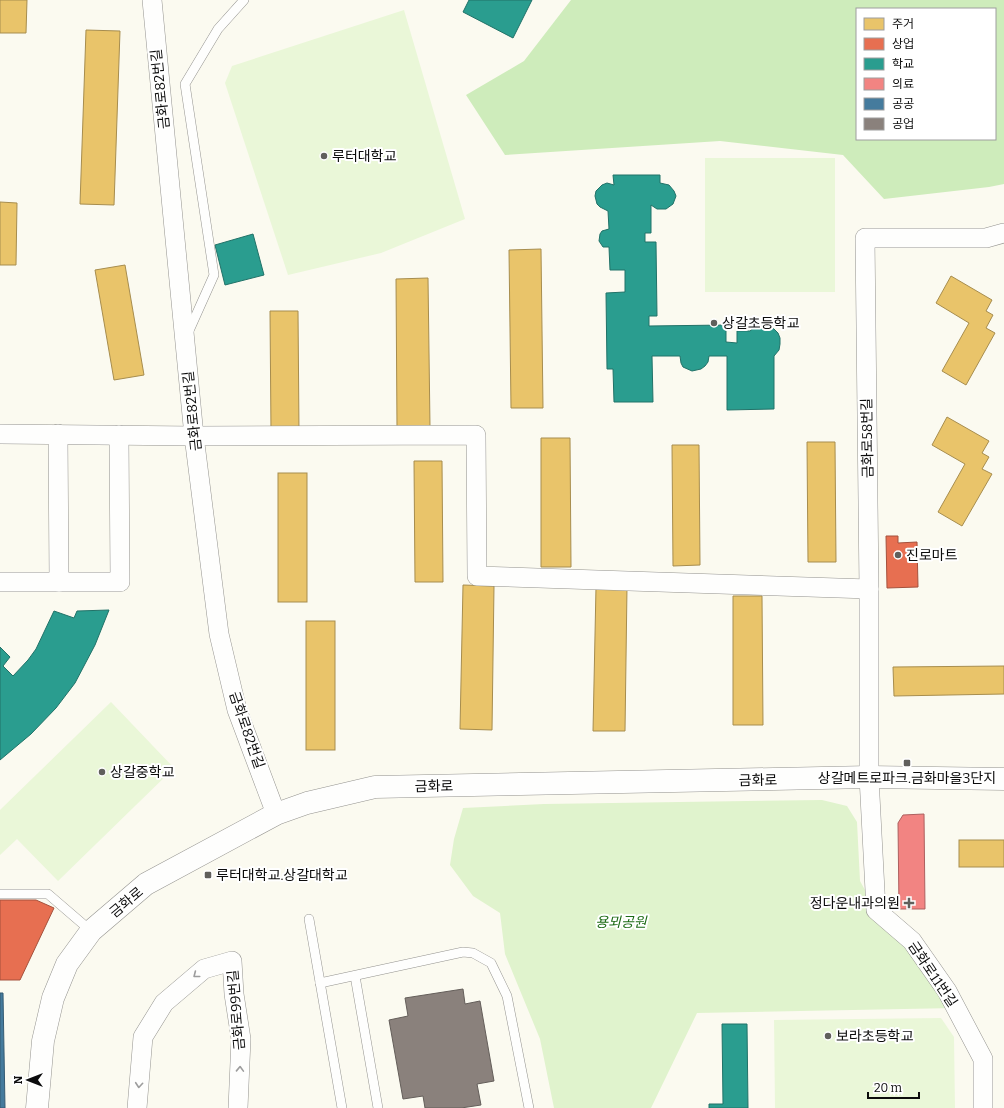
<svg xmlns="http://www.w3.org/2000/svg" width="1004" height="1108" viewBox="0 0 1004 1108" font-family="Bitter,'Noto Sans KR',serif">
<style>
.green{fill:#e0f3cd}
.forest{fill:#ceecbb;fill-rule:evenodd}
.pitch{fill:#eaf7d8}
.homes{fill:#e9c46a;stroke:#a78d4e}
.shops{fill:#e76f51;stroke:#a5513c}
.schools{fill:#2a9d8f;stroke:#217268}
.health{fill:#f28482;stroke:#ad605f}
.public{fill:#457b9d;stroke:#345a72}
.industry{fill:#8a817c;stroke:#645e5a}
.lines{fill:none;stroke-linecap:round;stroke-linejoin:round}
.service-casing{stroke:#94938f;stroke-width:10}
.minor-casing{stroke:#94938f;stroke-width:20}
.tertiary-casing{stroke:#94938f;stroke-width:23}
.service{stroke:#fefefd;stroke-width:9}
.minor{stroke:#fefefd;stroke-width:19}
.tertiary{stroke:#fefefd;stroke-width:22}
.oneway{stroke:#9d9d9d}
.poi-dot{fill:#605f5c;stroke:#fff;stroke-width:1.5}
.labels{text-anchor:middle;stroke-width:4;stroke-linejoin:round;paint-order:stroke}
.street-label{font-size:14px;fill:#0c0c0c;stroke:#fff}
.poi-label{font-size:14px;fill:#0c0c0c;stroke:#fff;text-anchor:start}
.park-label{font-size:14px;font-style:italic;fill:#1d6b16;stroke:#fff}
</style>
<rect width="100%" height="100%" fill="#fbfaf0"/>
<!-- green -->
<path class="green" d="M822 800 847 806 857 822 860 881 876 910 956 1008 697 1013 651 1108H554L540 1039 505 954 500 913 473 896 450 865 454 839 463 808 544 804Z"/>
<!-- forest -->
<path class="forest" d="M571 0H1004V184L989 187 884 199 843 155 720 141 505 155 466 95 524 61ZM857 9H995V139H857Z"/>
<!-- pitch -->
<g class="pitch">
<path d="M404 10 465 219 381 253 288 275 225 83 232 66Z"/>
<rect x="705" y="158" width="130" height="134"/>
<path d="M111 702 174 768 58 881 17 839 0 855V810Z"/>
<path d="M941 1018 954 1037 955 1108H775L774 1020Z"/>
</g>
<!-- homes -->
<g class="homes">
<path d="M0 0H27L26 33H0Z"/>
<path d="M86 30 120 31 114 205 80 204Z"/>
<path d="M0 202 17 203 16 265H0Z"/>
<path d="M541 249 543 408H511L509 250Z"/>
<path d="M125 265 144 375 114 380 95 270Z"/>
<path d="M951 276 992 300 986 311 993 315 986 328 995 333 966 385 942 371 969 323 936 303Z"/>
<path d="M428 278 430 427 397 428 396 279Z"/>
<path d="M270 311H298L299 432H271Z"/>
<path d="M947 417 989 441 982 453 989 457 982 469 992 474 962 526 938 512 965 464 932 445Z"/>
<path d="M541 438H570L571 567H541Z"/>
<path d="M807 442H835L836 562H808Z"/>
<path d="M672 445H699L700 565 673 566Z"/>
<path d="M414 461H442L443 582H415Z"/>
<rect x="278" y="473" width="29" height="129"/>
<path d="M463 585 494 586 492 730 460 729Z"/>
<path d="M596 587H627L625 731H593Z"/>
<path d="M733 596H762L763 725H733Z"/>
<rect x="306" y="621" width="29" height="129"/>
<path d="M1004 666V694L894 696 893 667Z"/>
<rect x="959" y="840" width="45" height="27"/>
</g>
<!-- shops -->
<g class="shops">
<path d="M886 536H898V543L917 542 918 587 887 588Z"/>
<path d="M0 900H36L54 908 20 980H0Z"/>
</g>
<!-- schools -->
<g class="schools">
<path d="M469 0H532L513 38 463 12Z"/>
<path d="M613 175H660V183L669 185 674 191 676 196 673 204 666 209H657L651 205V233H645V242H656L657 316H649V326L726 325V342L737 343V331H750L757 325H763L774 329 778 333 780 338V344L779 350 774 356V409L727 410V356H709L708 362 705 366 701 369 692 371 683 367 681 363 680 356H652L653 402H614L613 369H607L606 293 625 292V270H610L609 247H603L599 241 600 234 602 231 609 229 608 211 600 207 597 204 595 196 596 191 602 185 607 183 614 185Z"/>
<path d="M253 234 264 275 225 285 215 245Z"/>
<path d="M109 610 95 645 75 683 56 708 31 734 0 760V647L10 657 3 666 13 676 28 660 36 649 54 611 74 618 77 611Z"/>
<path d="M722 1024H747L748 1108H709V1104H723Z"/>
</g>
<!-- health -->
<path class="health" d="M924 814 925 909H899L898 823 903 815Z"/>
<!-- public -->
<path class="public" d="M0 993H3L5 1108H0Z"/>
<!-- industry -->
<path class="industry" d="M463 989 465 1004 480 1001 494 1081 477 1084 481 1105 461 1108H425L423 1096 403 1099 389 1020 408 1016 405 998Z"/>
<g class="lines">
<!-- service casing -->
<g class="service-casing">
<g id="service">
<path d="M188 333 214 275 185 84 218 29 244 0"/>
<path d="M0 894H48L91 931"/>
<path d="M309 919 342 1108"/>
<path d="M355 976 378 1108"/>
<path d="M320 983 463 952 473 953 491 963 507 996 529 1108"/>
</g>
</g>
<!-- minor casing -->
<g class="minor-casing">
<g id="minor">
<path d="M152 0 194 436 219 634 237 710 276 814"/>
<path d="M0 434 194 436 476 435 477 576 869 589"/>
<path d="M58 434 59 582"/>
<path d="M0 582H120L119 435"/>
<path d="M137 1108 143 1037 164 1003 204 969 232 961 234 994 241 1039 238 1108"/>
<path d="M983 1108V1059L947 991 912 941 876 910 869 777V589L865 238H986L1004 233"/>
</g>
</g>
<!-- tertiary casing -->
<g class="tertiary-casing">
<path id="tertiary" d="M37 1108 43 1041 53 998 67 964 91 931 146 884 276 814 307 803 375 787 869 777 1004 779"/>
</g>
<!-- service -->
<use href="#service" class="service"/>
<!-- minor -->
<use href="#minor" class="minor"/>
<!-- tertiary -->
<use href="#tertiary" class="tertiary"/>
</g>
<!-- one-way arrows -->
<defs><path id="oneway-chevron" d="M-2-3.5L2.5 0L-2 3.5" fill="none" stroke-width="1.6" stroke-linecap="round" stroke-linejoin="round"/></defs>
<g class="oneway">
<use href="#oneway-chevron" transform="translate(196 975) rotate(142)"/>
<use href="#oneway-chevron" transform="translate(240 1069) rotate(-88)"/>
<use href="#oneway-chevron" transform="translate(139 1085) rotate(95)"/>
</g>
<!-- markers -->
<g class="poi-dot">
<circle cx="324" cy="156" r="4"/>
<circle cx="714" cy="323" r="4"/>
<circle cx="898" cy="555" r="4"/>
<rect x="903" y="759" width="8" height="8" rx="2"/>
<circle cx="102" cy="772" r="4"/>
<rect x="204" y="871" width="8" height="8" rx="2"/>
<path d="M907 897h4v4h4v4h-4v4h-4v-4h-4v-4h4z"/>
<circle cx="828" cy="1036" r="4"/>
</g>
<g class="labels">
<!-- street labels -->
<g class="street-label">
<text transform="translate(160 89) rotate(-96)" y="5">금화로82번길</text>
<text transform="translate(192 411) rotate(-96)" y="5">금화로82번길</text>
<text transform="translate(867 438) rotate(-91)" y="5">금화로58번길</text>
<text transform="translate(247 730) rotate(71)" y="5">금화로82번길</text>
<text transform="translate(758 780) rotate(-1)" y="5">금화로</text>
<text transform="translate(434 786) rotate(-1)" y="5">금화로</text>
<text transform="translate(126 902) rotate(-40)" y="5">금화로</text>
<text transform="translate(933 974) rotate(56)" y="5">금화로11번길</text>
<text transform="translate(236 1010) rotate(-95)" y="5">금화로99번길</text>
</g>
<!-- poi labels -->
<g class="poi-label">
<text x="332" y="161">루터대학교</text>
<text x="722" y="328">상갈초등학교</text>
<text x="906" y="560">진로마트</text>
<text x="110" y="777">상갈중학교</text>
<text x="907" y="783" text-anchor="middle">상갈메트로파크.금화마을3단지</text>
<text x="216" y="880">루터대학교.상갈대학교</text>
<text x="900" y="908" text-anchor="end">정다운내과의원</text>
<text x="836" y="1041">보라초등학교</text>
</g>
<!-- park labels -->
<g class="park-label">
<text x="621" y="927">용뫼공원</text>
</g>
</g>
<!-- legend -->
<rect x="856" y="8" width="140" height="132" fill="#ffffff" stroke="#9e9e9e"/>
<rect x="864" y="18" width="20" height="12" fill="#e9c46a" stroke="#9e9e9e"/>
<text x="892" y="28" font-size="12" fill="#0c0c0c">주거</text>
<rect x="864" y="38" width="20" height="12" fill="#e76f51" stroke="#9e9e9e"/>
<text x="892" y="48" font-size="12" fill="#0c0c0c">상업</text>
<rect x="864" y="58" width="20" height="12" fill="#2a9d8f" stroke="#9e9e9e"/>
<text x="892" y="68" font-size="12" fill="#0c0c0c">학교</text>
<rect x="864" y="78" width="20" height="12" fill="#f28482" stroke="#9e9e9e"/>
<text x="892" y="88" font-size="12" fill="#0c0c0c">의료</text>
<rect x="864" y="98" width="20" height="12" fill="#457b9d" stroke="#9e9e9e"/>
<text x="892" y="108" font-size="12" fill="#0c0c0c">공공</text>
<rect x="864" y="118" width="20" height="12" fill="#8a817c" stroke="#9e9e9e"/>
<text x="892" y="128" font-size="12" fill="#0c0c0c">공업</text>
<!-- north arrow -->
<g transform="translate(28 1080) rotate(270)" stroke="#ffffff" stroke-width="3" paint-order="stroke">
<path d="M0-3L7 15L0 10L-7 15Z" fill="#0c0c0c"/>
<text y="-6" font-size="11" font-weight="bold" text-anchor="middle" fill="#0c0c0c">N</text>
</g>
<!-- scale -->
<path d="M868 1092v6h51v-6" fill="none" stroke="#0c0c0c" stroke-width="2"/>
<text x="874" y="1092" font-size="12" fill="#0c0c0c" stroke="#ffffff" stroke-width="3" paint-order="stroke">20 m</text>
</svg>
